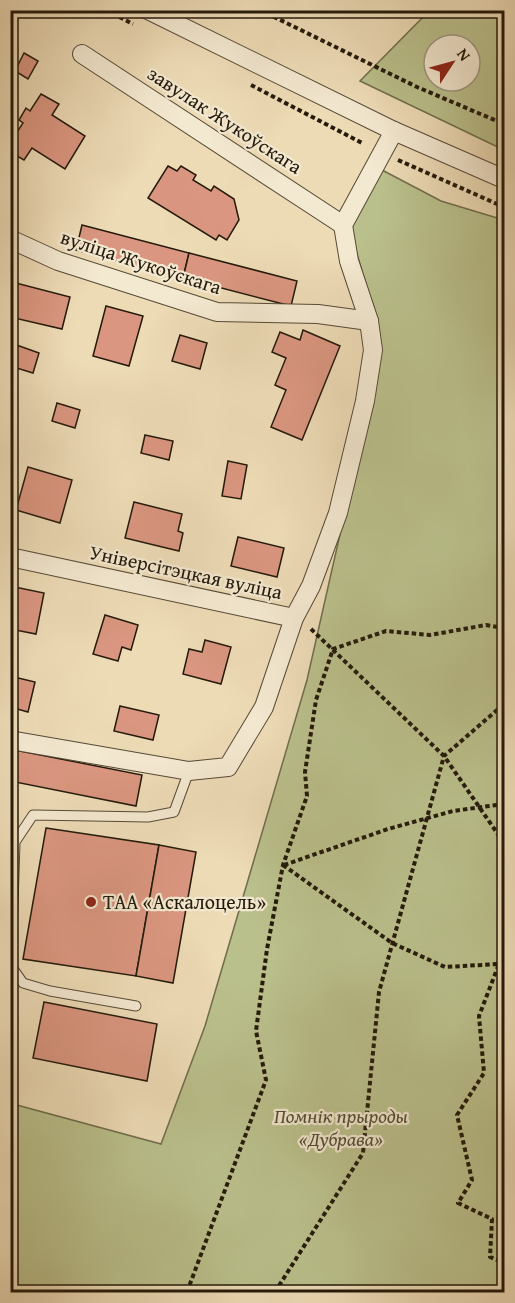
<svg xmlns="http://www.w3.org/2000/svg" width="515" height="1303" viewBox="0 0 515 1303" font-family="'Gentium Book Plus',serif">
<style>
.green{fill:#bac08c;stroke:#6f6d4c;stroke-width:1.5;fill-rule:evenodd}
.building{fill:#da9680;stroke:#241a0b;stroke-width:1.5}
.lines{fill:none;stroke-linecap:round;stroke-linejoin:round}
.lane-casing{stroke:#564a36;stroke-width:11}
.street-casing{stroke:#564a36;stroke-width:20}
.path{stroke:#241a0b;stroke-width:4;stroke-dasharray:4.5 3;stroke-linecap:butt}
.lane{stroke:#f3e8d0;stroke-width:9}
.street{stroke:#f3e8d0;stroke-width:18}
.poi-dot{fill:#8f2418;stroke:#f3e8d0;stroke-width:2}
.labels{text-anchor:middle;stroke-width:4.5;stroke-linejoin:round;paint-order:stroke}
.street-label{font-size:20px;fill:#241a0b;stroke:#f3e8d0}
.poi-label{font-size:20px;fill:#241a0b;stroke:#f3e8d0;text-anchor:start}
.park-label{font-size:20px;font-style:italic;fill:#514c32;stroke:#f3e8d0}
</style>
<rect width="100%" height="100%" fill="#eddbb6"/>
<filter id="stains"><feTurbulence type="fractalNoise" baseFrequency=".00333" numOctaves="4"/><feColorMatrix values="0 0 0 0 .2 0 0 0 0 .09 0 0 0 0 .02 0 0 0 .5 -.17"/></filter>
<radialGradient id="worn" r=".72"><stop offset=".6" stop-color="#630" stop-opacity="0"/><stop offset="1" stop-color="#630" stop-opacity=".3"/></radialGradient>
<!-- green -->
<g class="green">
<path d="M429 11H504V150L360 81ZM434 45H470V81H434Z"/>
<path d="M382 170 441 201 504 220V1292H11L10 1116 13 1104 161 1144 205 1026 307 680 379 362 373 308 349 227Z"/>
</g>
<!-- building -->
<g class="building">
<path d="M24 53 38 61 28 79 15 71Z"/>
<path d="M41 94 59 104 52 115 85 136 65 169 32 148 24 160 10 152V143L23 123 19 120 26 108 30 111Z"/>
<path d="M168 166 177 171 181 166 196 175 193 180 211 191 214 186 234 199 239 220 227 240 219 235 216 240 148 198Z"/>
<path d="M82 225 189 253 183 278 76 250Z"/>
<path d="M189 253 297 281 291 306 183 278Z"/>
<path d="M12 282 70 297 62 329 10 317Z"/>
<path d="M106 306 143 316 129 366 93 356Z"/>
<path d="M303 330 340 346 302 440 271 427 286 390 275 385 286 358 272 352 280 332 300 340Z"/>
<path d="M180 335 207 343 200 369 172 361Z"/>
<path d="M11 343 39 353 33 373 10 366Z"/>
<path d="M57 403 80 410 75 428 52 421Z"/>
<path d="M145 435 173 441 169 460 141 453Z"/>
<path d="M228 461 247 465 241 499 222 496Z"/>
<path d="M28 467 72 480 60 523 16 510Z"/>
<path d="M134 502 182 514 178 531 183 533 179 551 125 538Z"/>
<path d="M238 537 284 548 277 577 231 566Z"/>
<path d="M10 586 44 593 36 634 10 629Z"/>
<path d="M105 615 138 625 131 650 122 647 118 661 93 654Z"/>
<path d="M205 640 231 647 221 684 183 674 189 649 202 652Z"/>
<path d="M10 676 35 682 28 712 10 707Z"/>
<path d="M120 706 159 715 153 740 114 731Z"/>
<path d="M10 749 142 775 136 806 10 781Z"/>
<path d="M46 828 159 845 136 976 23 959Z"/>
<path d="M159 845 196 852 173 983 136 976Z"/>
<path d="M44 1002 157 1024 147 1081 33 1058Z"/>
</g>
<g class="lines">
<!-- lane casing -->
<g class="lane-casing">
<path id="lane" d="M136 1006 50 991 23 983 11 966 15 842 33 815 148 817 174 812 189 771"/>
</g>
<!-- street casing -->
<g class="street-casing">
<g id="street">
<path d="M148 10 394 131 504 179"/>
<path d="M82 54 343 225"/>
<path d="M10 239 58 261 217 312 318 314 369 321"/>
<path d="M10 557 294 618"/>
<path d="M10 740 189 771 228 767 264 707 294 618 311 586 338 513 365 401 373 350 369 321 349 261 343 225 394 131"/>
</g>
</g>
<!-- path -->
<g class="path">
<path d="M106 10 133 24"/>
<path d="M260 10 417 87 504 124"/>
<path d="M251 85 364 144"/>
<path d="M398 160 504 207"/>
<path d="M311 629 444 756 504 843"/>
<path d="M283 865 392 943 445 967 499 964 479 1016 484 1073 457 1115 472 1180 458 1203 492 1219 490 1257 504 1263"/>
<path d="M284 865 388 829 453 811 504 804"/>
<path d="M187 1292 266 1080 256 1031 267 949 283 865 307 796 305 772 316 700 333 649 386 631 430 635 486 625 504 628"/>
<path d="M275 1292 363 1153 379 992 444 756 504 704"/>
</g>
<!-- lane -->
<use href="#lane" class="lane"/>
<!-- street -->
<use href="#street" class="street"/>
</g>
<!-- markers -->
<circle class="poi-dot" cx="91" cy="902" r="6"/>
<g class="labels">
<!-- street labels -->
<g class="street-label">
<text transform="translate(225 120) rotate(33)" y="7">завулак Жукоўскага</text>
<text transform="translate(141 262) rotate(18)" y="7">вуліца Жукоўскага</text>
<text transform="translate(186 572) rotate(12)" y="7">Універсітэцкая вуліца</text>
</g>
<!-- poi labels -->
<g class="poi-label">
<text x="103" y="909">ТАА «Аскалоцель»</text>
</g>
<!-- park labels -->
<g class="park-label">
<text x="341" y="1123">Помнік прыроды<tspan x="341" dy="23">«Дубрава»</tspan></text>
</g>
</g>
<!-- margin -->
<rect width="515" height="1303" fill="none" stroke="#eddbb6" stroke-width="36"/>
<rect x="12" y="12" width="491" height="1279" fill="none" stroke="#241a0b" stroke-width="3"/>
<rect x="18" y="18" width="479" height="1267" fill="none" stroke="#241a0b" stroke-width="1.5"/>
<!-- north arrow -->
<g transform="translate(452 63) rotate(54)"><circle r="28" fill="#f3e8d0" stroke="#a09681" stroke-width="1.5"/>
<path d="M0-4.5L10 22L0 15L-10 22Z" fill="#8f2418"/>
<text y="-9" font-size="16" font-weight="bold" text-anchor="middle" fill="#241a0b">N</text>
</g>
<rect width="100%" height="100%" filter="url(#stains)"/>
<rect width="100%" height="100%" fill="url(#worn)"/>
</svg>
